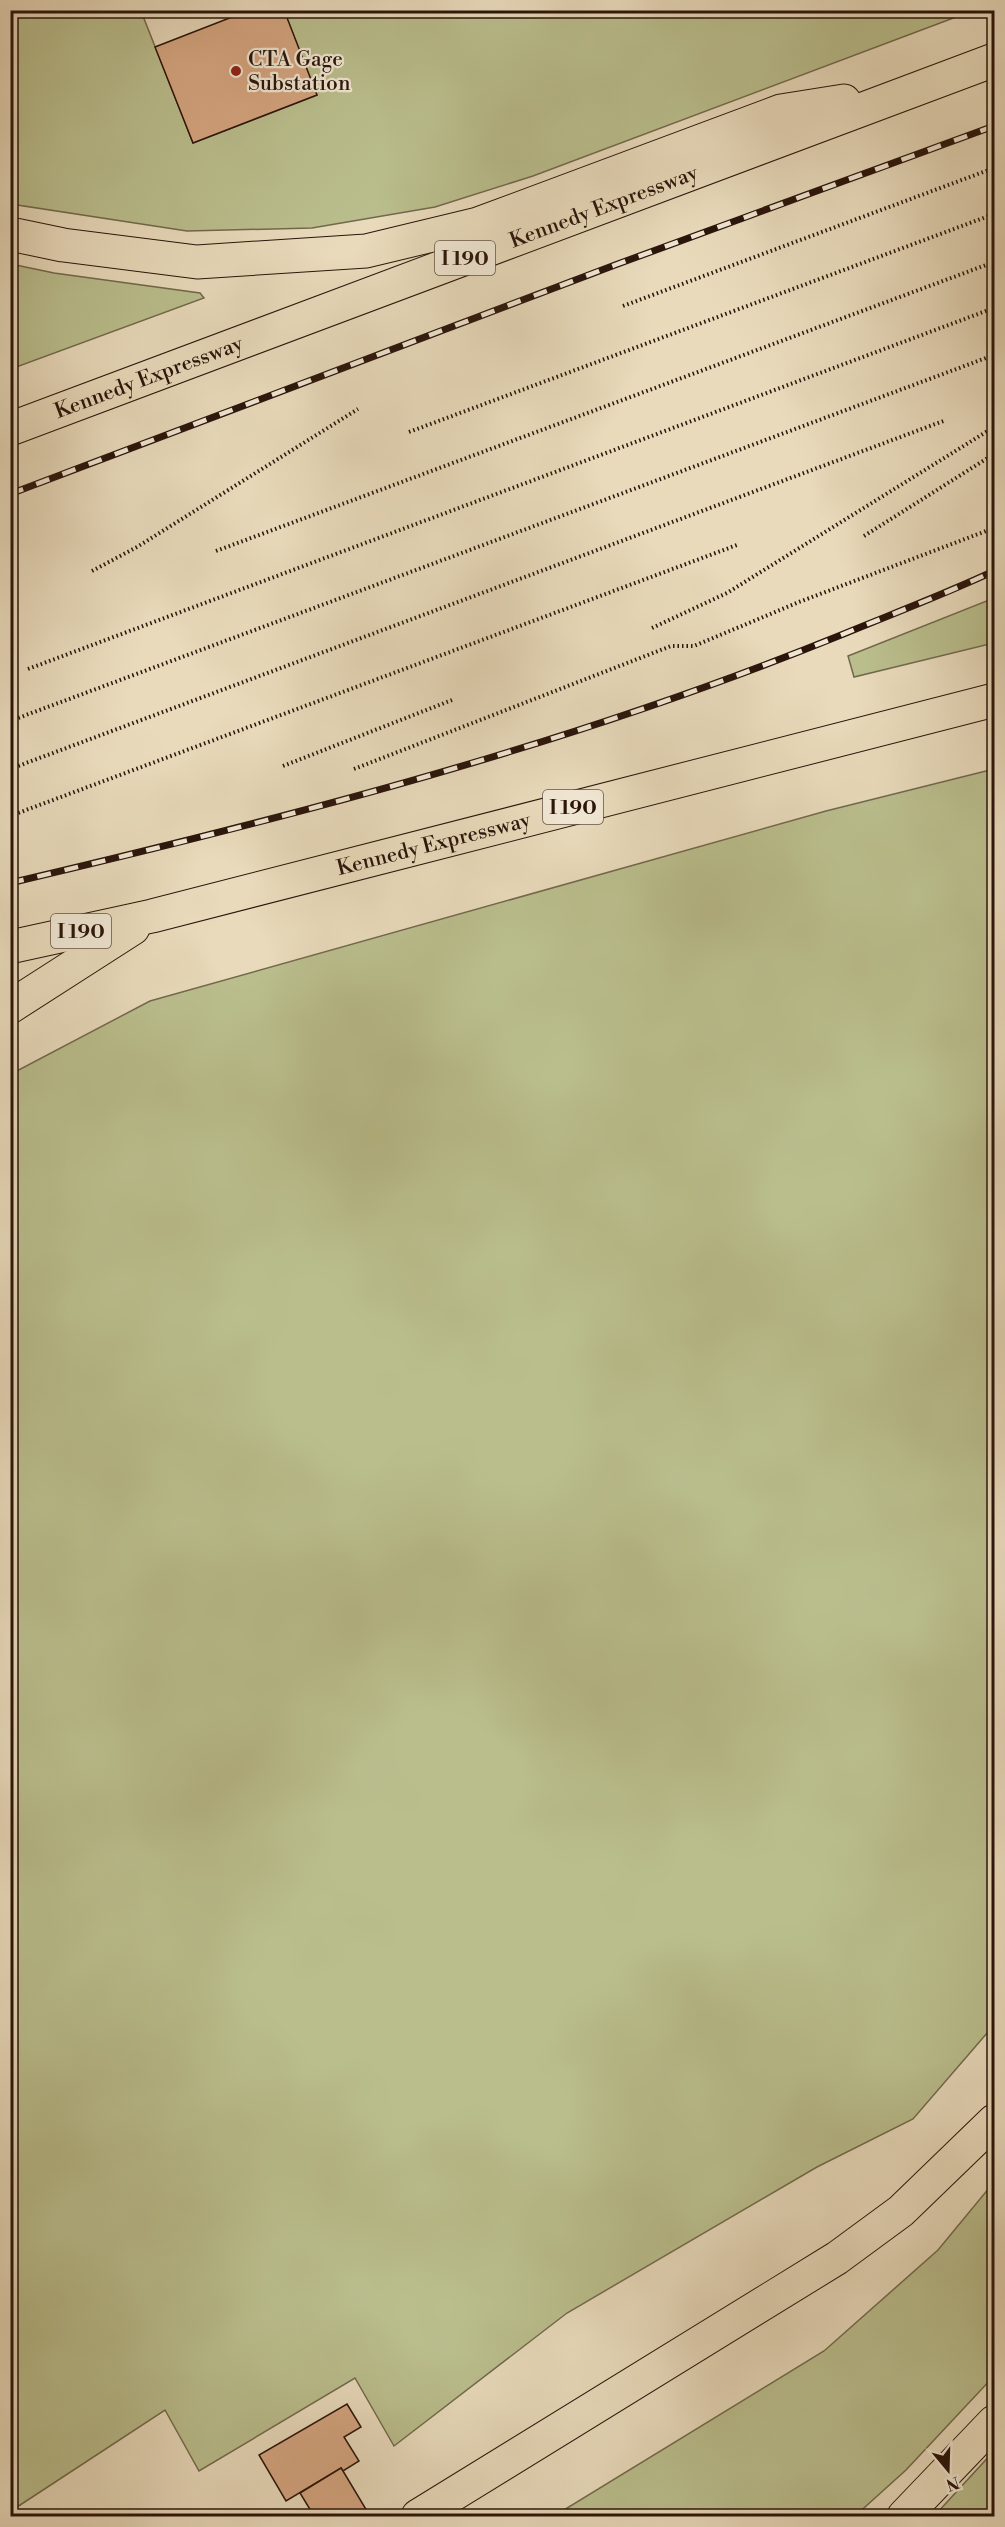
<svg xmlns="http://www.w3.org/2000/svg" width="1005" height="2527" viewBox="0 0 1005 2527" font-family="'Libre Bodoni',serif">
<style>
.green{fill:#babe8d;stroke:#72694c;stroke-width:1.5}
.building{fill:#d4a580;stroke:#2a140b;stroke-width:1.5}
.lines{fill:none;stroke-linecap:round;stroke-linejoin:round}
.motorway-casing{stroke:#2a140b;stroke-width:35}
.path{stroke:#2a140b;stroke-width:4;stroke-dasharray:1.5 3;stroke-linecap:butt}
.motorway{stroke:#e8dabb;stroke-width:33}
.rail-casing{stroke:#2a140b;stroke-width:7}
.rail{stroke:#f0e7d3;stroke-width:4.5;stroke-dasharray:14;stroke-linecap:butt}
.poi-dot{fill:#8f2418;stroke:#f0e7d3;stroke-width:2}
.labels{text-anchor:middle;stroke-width:4.5;stroke-linejoin:round;paint-order:stroke}
.shield{fill:#f0e7d3;stroke:#655347;stroke-width:1.5}
.shield-label{font-size:20px;font-weight:bold;fill:#2a140b}
.poi-label{font-size:21px;fill:#2a140b;stroke:#f0e7d3;text-anchor:start}
.street-label{font-size:21px;fill:#2a140b;stroke:#f0e7d3}
</style>
<rect width="100%" height="100%" fill="#e8dabb"/>
<filter id="stains"><feTurbulence type="fractalNoise" baseFrequency=".00333" numOctaves="4"/><feColorMatrix values="0 0 0 0 .2 0 0 0 0 .09 0 0 0 0 .02 0 0 0 .5 -.17"/></filter>
<radialGradient id="worn" r=".72"><stop offset=".6" stop-color="#630" stop-opacity="0"/><stop offset="1" stop-color="#630" stop-opacity=".3"/></radialGradient>
<!-- green -->
<g class="green">
<path d="M10 11H141L193 143 317 95 284 11H972L533 176 435 207 312 228 187 231 11 204Z"/>
<path d="M11 264 54 273 200 293 204 298 11 369Z"/>
<path d="M994 598V643L854 677 848 656Z"/>
<path d="M994 769V2025L913 2119 817 2167 567 2313 394 2446 355 2378 199 2471 165 2410 11 2511V1074L150 1001 826 811Z"/>
<path d="M994 2182V2376L906 2470 855 2516H554L824 2351 938 2250Z"/>
<path d="M994 2451V2516H934L936 2514Z"/>
</g>
<!-- building -->
<g class="building">
<path d="M250 10H284L317 95 193 143 155 47Z"/>
<path d="M347 2404 361 2427 344 2437 359 2461 343 2471 341 2468 286 2501 259 2455Z"/>
<path d="M341 2468 343 2471 370 2516H314L300 2493Z"/>
</g>
<g class="lines">
<!-- motorway casing -->
<g class="motorway-casing">
<g id="motorway">
<path d="M10 234 63 245 197 262 366 251 478 224 781 111 844 101"/>
<path id="s1" d="M10 429 994 60"/>
<path id="s2" d="M10 947 152 916 994 700"/>
<path d="M10 1007 133 928"/>
<path d="M418 2516 837 2258 901 2211 994 2121"/>
<path d="M904 2516 994 2422"/>
</g>
</g>
<!-- path -->
<g class="path">
<path d="M623 306 994 168"/>
<path d="M409 432 994 214"/>
<path d="M864 536 994 454"/>
<path d="M216 551 994 262"/>
<path d="M92 571 137 547 358 409"/>
<path d="M652 628 727 593 994 427"/>
<path d="M28 669 994 308"/>
<path d="M10 721 994 355"/>
<path d="M283 766 452 700"/>
<path d="M10 769 946 420"/>
<path d="M354 769 671 646H694L799 602 994 528"/>
<path d="M10 816 737 545"/>
</g>
<!-- motorway -->
<use href="#motorway" class="motorway"/>
<!-- rail casing -->
<g class="rail-casing">
<g id="rail">
<path d="M10 494 615 265 994 126"/>
<path d="M10 883C292 817 573 744 841 635 892 614 945 594 994 571"/>
</g>
</g>
<!-- rail -->
<use href="#rail" class="rail"/>
</g>
<!-- markers -->
<circle class="poi-dot" cx="236" cy="71" r="6"/>
<g class="labels">
<!-- shield labels -->
<g class="shield">
<rect x="435" y="241" width="60" height="34" rx="4.5"/>
<rect x="543" y="790" width="60" height="34" rx="4.5"/>
<rect x="51" y="914" width="60" height="34" rx="4.5"/>
</g>
<g class="shield-label">
<text x="465" y="265">I 190</text>
<text x="573" y="814">I 190</text>
<text x="81" y="938">I 190</text>
</g>
<!-- poi labels -->
<g class="poi-label">
<text x="248" y="66">CTA Gage<tspan x="248" dy="24">Substation</tspan></text>
</g>
<!-- street labels -->
<g class="street-label">
<text dy="7" stroke="none"><textPath href="#s1" startOffset="634">Kennedy Expressway</textPath></text>
<text dy="7" stroke="none"><textPath href="#s1" startOffset="148">Kennedy Expressway</textPath></text>
<text dy="7" stroke="none"><textPath href="#s2" startOffset="436">Kennedy Expressway</textPath></text>
</g>
</g>
<!-- margin -->
<rect width="1005" height="2527" fill="none" stroke="#e8dabb" stroke-width="36"/>
<rect x="12" y="12" width="981" height="2503" fill="none" stroke="#2a140b" stroke-width="3"/>
<rect x="18" y="18" width="969" height="2491" fill="none" stroke="#2a140b" stroke-width="1.5"/>
<!-- north arrow -->
<g transform="translate(948 2470) rotate(161)" stroke="#f0e7d3" stroke-width="4.5" paint-order="stroke">
<path d="M0-4.5L10 22L0 15L-10 22Z" fill="#2a140b"/>
<text y="-9" font-size="16" font-weight="bold" text-anchor="middle" fill="#2a140b">N</text>
</g>
<rect width="100%" height="100%" filter="url(#stains)"/>
<rect width="100%" height="100%" fill="url(#worn)"/>
</svg>
